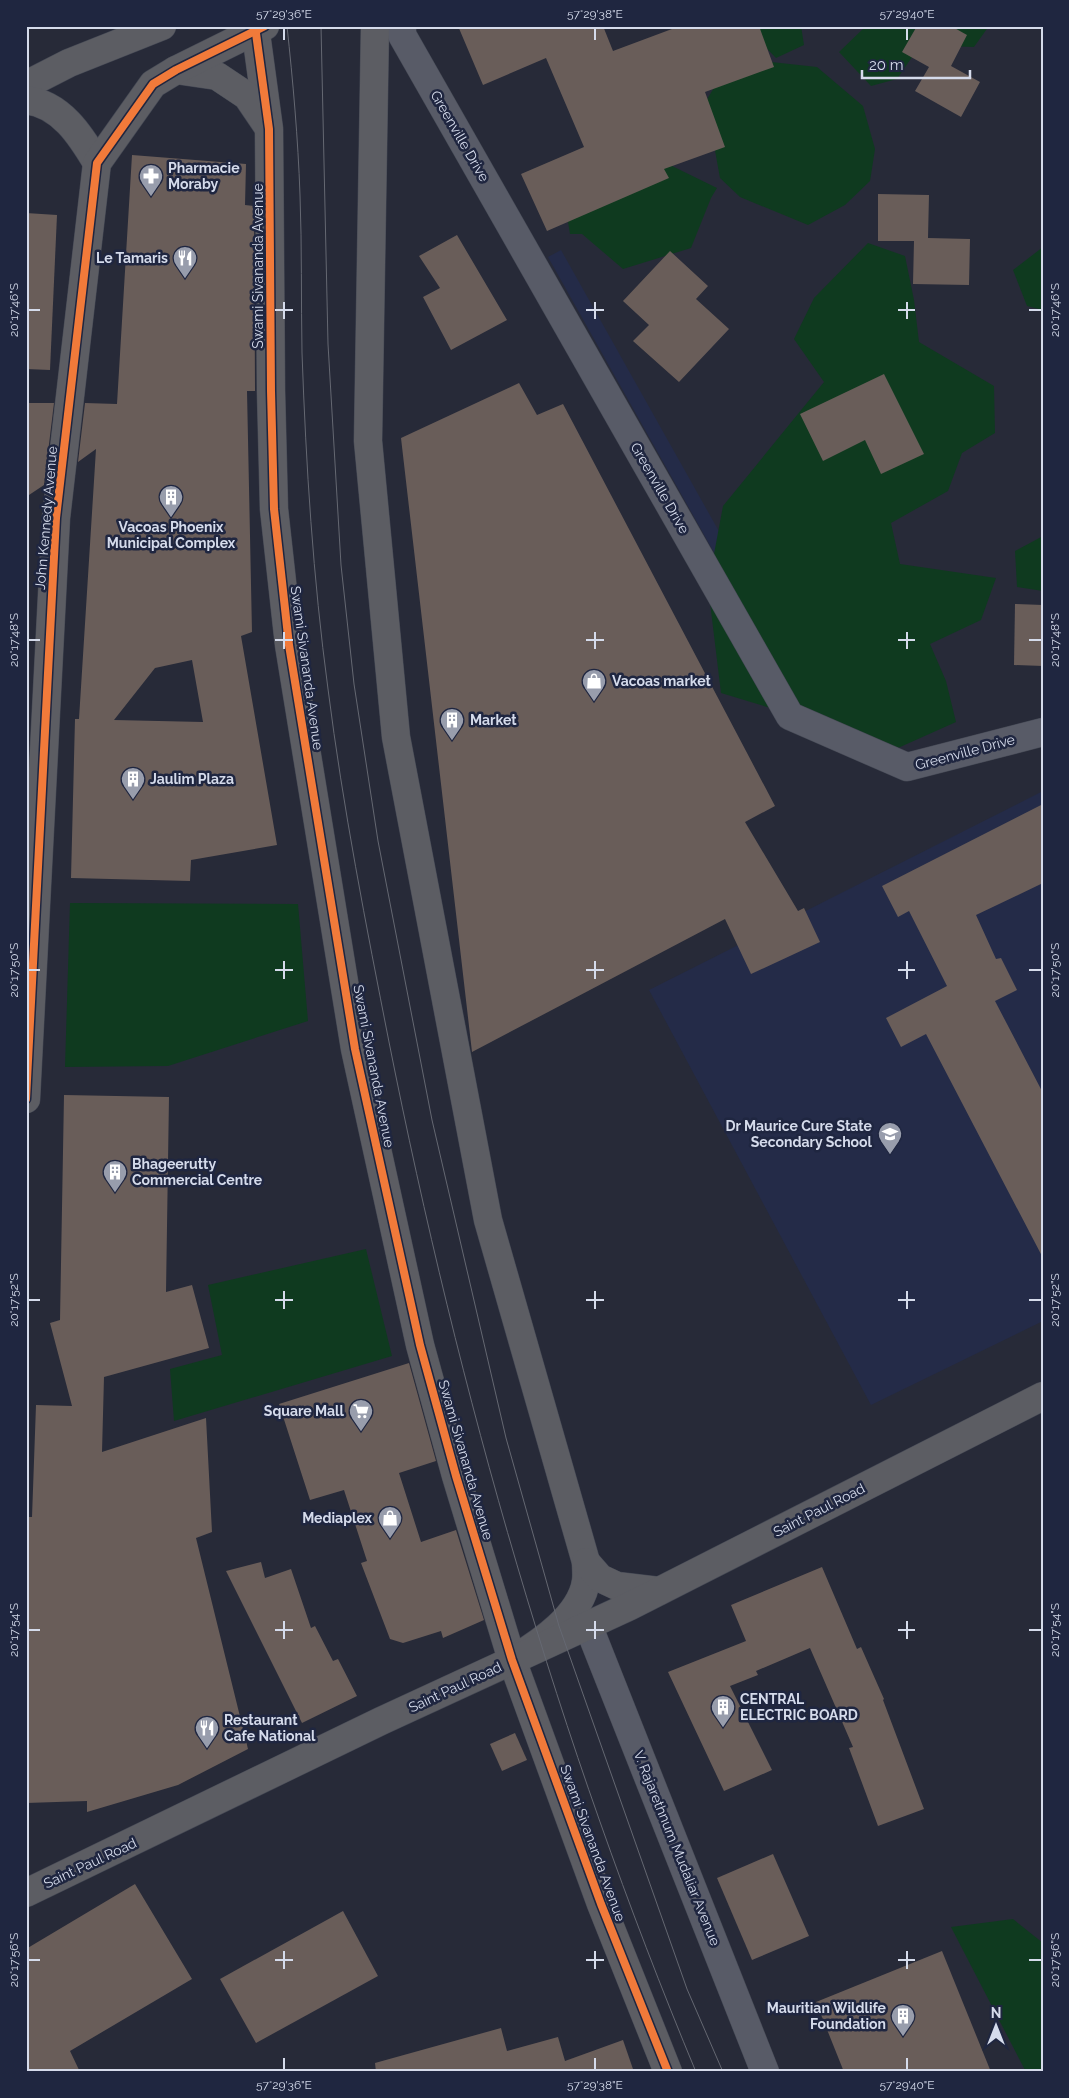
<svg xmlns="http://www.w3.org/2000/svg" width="1069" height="2098" viewBox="0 0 1069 2098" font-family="Raleway,sans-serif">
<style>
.built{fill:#242b48}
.green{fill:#0f3a1f}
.building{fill:#695d59;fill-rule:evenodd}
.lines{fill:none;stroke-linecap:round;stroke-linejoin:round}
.street-casing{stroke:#444854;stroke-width:29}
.secondary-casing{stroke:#444854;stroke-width:29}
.street{stroke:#585b67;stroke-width:28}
.secondary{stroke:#5c5d63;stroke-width:28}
.tram{stroke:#656872;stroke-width:1}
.cycleway-casing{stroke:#1f2640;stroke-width:11}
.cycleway{stroke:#f17a3a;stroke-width:8}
.ticks{fill:none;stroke:#d5dbeb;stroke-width:2}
.labels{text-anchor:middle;stroke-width:5;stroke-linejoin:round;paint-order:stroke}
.street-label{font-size:14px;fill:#d5dbeb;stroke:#1f2640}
.poi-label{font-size:14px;font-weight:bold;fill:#d5dbeb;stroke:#1f2640;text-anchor:start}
.neatline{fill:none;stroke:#d5dbeb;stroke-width:2}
.ticks-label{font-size:12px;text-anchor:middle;fill:#d5dbeb}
</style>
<rect width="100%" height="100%" fill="#272a38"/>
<!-- built -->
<g class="built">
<path d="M561 250 757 599 744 606 548 257Z"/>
<path d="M1043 791V1321L871 1405 649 990Z"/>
</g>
<!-- green -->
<g class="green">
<path d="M745 26H801L804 45 776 58Z"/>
<path d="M866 26H989L974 47 944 46 923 41 897 79 871 86 839 52Z"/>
<path d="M761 61 817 67 863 106 875 149 870 181 845 205 808 225 740 197 720 178 706 101 727 66Z"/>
<path d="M668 164 717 188 711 198 691 248 623 269 582 234H570L564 197Z"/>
<path d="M868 243 905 256 914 300 919 342 994 386 995 433 962 453 948 491 891 523 900 564 996 578 981 620 930 644 946 681 956 722 889 752 830 726 721 693 708 586 723 506 824 382 794 339 814 298Z"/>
<path d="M1043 247V310L1027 306 1013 270Z"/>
<path d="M1043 536V591L1017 587 1015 551Z"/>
<path d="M70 903 298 904 308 1021 168 1066 65 1067Z"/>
<path d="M366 1249 392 1356 174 1421 170 1369 222 1355 208 1285Z"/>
<path d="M1013 1919 1043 1943V2072H1026L951 1927Z"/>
</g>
<!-- building -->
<g class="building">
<path d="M458 26H603L613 51 680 26H759L774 67 705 92 725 147 664 169 669 178 547 231 521 174 584 147 546 58 483 85Z"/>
<path d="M917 26H951L967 35 951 66 980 82 961 117 915 91 929 67 902 52Z"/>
<path d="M132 155 246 164 245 205 254 206 255 388V391H247L252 632 241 636 277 845 191 860 190 881 71 878 75 719H79L96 449 78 462 85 403 117 404ZM192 660 203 722 114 720 155 668Z"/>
<path d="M878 194 929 195 928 238 970 239 969 285 913 284 914 241H878Z"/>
<path d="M26 213 57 215 50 370 26 369Z"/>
<path d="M457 235 507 320 451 350 423 297 440 288 419 256Z"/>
<path d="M670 251 708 286 696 299 729 329 679 382 633 341 649 325 623 301Z"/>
<path d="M884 374 924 454 881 474 865 440 823 461 800 414Z"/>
<path d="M519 383 537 415 563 404 775 806 745 822 798 911 804 908 820 942 751 974 725 919 472 1052 401 438Z"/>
<path d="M26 403H54L44 485 26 497Z"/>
<path d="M1015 604 1043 605V666L1014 665Z"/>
<path d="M1043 804V883L976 915 996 959 1001 958 1017 990 995 1001 1043 1093V1258L926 1034 901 1047 886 1018 947 986 909 911 898 917 882 886Z"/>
<path d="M64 1095 169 1097 166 1292 192 1285 209 1348 104 1377 102 1452 206 1418 212 1532 196 1538 248 1749 178 1785 87 1812V1801L26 1803V1571L29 1517H32L36 1405 72 1406 50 1323 60 1320Z"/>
<path d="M409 1363 436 1461 399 1473 421 1542 456 1530 484 1620 443 1638 441 1631 403 1643 390 1639 361 1563 367 1561 344 1490 310 1500 279 1404Z"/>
<path d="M261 1562 265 1578 291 1569 311 1628 315 1626 333 1661 338 1659 357 1696 302 1723 226 1571Z"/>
<path d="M822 1567 857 1649 861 1647 884 1699 883 1700 924 1809 878 1826 849 1748 853 1747 810 1648 756 1671 758 1675 730 1686 772 1770 724 1791 668 1672 746 1641 731 1605Z"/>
<path d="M515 1733 527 1760 502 1771 490 1744Z"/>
<path d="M773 1854 809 1936 752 1960 717 1878Z"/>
<path d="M135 1884 192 1979 70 2051 80 2072H26V1949Z"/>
<path d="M343 1911 378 1976 256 2043 220 1979Z"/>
<path d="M942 1951 991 2072H844L816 2002Z"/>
<path d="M501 2028 507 2051 558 2037 565 2061 623 2040 634 2072H376L375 2063Z"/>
</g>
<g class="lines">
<!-- street casing -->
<g class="street-casing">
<g id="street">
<path d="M402 26V35L790 716 907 767 1043 732"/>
<path d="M588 1625 765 2072"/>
</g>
</g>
<!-- secondary casing -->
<g class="secondary-casing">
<g id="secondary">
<path d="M255 26 269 129 271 391 274 509 289 645 355 1049 420 1345 456 1476 512 1660 601 1904 668 2072"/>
<path d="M375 26 368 441 396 737 488 1220 586 1562C586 1568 587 1575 586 1581 581 1616 540 1643 512 1660"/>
<path d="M176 70 217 76 247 96 266 124"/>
<path d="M26 85 69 63 162 26"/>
<path d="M26 100C61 104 81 136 97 163"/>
<path d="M26 1099 56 518 97 163 153 84 176 70 265 26"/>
<path d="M586 1562 600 1578 617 1586 659 1591"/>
<path d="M26 1893 381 1721 630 1606 1043 1396"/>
</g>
</g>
<!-- street -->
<use href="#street" class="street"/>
<!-- secondary -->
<use href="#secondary" class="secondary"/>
<!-- tram -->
<g class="tram">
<path d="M287 26C293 82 298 138 300 195 302 247 301 300 302 353 306 465 313 578 328 689 343 808 366 925 389 1042 459 1394 558 1741 696 2072"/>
<path d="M321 26 328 344 341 565 354 684 378 841 432 1120 506 1438 559 1626 687 1989 723 2072"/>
</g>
<!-- cycleway casing -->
<g class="cycleway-casing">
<g id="cycleway">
<path d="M255 26 269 129 271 391 274 509 289 645 355 1049 420 1345 456 1476 512 1660 601 1904 668 2072"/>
<path d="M26 1099 56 518 97 163 153 84 176 70 265 26"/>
</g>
</g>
<!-- cycleway -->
<use href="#cycleway" class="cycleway"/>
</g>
<!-- ticks -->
<path class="ticks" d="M284 28V40M595 28V40M907 28V40M284 302V319M595 302V319M907 302V319M28 310H40M275 310H293M586 310H604M898 310H915M1029 310H1042M284 632V649M595 632V649M907 632V649M28 640H40M275 640H293M586 640H604M898 640H915M1029 640H1042M284 961V979M595 961V979M907 961V979M28 970H40M275 970H293M586 970H604M898 970H915M1029 970H1042M284 1291V1309M595 1291V1309M907 1291V1309M28 1300H40M275 1300H293M586 1300H604M898 1300H915M1029 1300H1042M284 1621V1639M595 1621V1639M907 1621V1639M28 1630H40M275 1630H293M586 1630H604M898 1630H915M1029 1630H1042M284 1951V1969M595 1951V1969M907 1951V1969M28 1960H40M275 1960H293M586 1960H604M898 1960H915M1029 1960H1042M284 2058V2070M595 2058V2070M907 2058V2070"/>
<!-- icons -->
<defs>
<g id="pharmacy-pin" transform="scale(1.25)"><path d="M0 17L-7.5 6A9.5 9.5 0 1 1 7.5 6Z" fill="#989dac" stroke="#1f2640"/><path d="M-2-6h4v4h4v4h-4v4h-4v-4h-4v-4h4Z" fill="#fff"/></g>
<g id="restaurant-pin" transform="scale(1.25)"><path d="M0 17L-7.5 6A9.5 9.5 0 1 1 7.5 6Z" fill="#989dac" stroke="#1f2640"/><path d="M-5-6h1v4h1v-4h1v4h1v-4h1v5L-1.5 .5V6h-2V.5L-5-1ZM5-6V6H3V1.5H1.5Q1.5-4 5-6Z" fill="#fff"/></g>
<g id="building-pin" transform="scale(1.25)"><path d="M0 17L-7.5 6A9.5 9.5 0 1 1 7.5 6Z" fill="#989dac" stroke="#1f2640"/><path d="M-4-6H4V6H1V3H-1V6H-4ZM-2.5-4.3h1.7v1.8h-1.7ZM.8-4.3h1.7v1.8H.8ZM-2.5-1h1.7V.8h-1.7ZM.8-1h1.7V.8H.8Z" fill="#fff"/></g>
<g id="shop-pin" transform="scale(1.25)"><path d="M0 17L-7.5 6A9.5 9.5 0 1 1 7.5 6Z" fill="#989dac" stroke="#1f2640"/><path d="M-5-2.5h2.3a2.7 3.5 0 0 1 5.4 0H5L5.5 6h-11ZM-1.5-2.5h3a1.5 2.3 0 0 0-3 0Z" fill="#fff"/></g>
<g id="university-pin" transform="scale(1.25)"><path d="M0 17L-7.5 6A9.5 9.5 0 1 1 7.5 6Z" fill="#989dac" stroke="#1f2640"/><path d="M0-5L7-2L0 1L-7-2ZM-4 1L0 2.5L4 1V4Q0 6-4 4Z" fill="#fff"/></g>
<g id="supermarket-pin" transform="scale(1.25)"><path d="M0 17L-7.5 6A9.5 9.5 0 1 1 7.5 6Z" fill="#989dac" stroke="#1f2640"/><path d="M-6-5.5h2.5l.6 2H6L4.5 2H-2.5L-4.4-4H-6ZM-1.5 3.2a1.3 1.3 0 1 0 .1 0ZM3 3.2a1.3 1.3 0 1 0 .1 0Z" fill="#fff"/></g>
</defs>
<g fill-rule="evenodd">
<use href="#pharmacy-pin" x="151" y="176"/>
<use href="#restaurant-pin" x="185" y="258"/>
<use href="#building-pin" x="171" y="497"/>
<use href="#shop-pin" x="594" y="681"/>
<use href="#building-pin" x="452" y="720"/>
<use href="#building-pin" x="133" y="779"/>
<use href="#university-pin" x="890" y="1134"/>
<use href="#building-pin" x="115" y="1172"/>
<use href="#supermarket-pin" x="361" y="1411"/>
<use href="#shop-pin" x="390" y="1518"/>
<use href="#building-pin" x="723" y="1707"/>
<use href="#restaurant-pin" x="207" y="1728"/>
<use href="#building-pin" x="903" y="2016"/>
</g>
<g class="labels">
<!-- street labels -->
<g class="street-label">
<text transform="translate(460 136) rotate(60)" y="5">Greenville Drive</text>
<text transform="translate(258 266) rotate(-90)" y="5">Swami Sivananda Avenue</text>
<text transform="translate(660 488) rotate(60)" y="5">Greenville Drive</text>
<text transform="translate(46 518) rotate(-85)" y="5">John Kennedy Avenue</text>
<text transform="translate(307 668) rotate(82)" y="5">Swami Sivananda Avenue</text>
<text transform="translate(965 752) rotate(-15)" y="5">Greenville Drive</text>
<text transform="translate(374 1066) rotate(79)" y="5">Swami Sivananda Avenue</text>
<text transform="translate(466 1460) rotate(74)" y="5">Swami Sivananda Avenue</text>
<text transform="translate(819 1510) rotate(-27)" y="5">Saint Paul Road</text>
<text transform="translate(455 1687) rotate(-25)" y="5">Saint Paul Road</text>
<text transform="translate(593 1843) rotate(70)" y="5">Swami Sivananda Avenue</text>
<text transform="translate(677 1848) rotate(68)" y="5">V. Rajarethnum Mudaliar Avenue</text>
<text transform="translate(90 1863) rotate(-25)" y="5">Saint Paul Road</text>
</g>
<!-- poi labels -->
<g class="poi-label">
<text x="168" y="173">Pharmacie<tspan x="168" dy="16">Moraby</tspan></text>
<text x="168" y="263" text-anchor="end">Le Tamaris</text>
<text x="171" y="532" text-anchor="middle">Vacoas Phoenix<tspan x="171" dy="16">Municipal Complex</tspan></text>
<text x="612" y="686">Vacoas market</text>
<text x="470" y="725">Market</text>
<text x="150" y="784">Jaulim Plaza</text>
<text x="872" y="1131" text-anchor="end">Dr Maurice Cure State<tspan x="872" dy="16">Secondary School</tspan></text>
<text x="132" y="1169">Bhageerutty<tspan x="132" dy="16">Commercial Centre</tspan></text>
<text x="344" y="1416" text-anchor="end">Square Mall</text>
<text x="372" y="1523" text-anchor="end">Mediaplex</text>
<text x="740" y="1704">CENTRAL<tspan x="740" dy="16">ELECTRIC BOARD</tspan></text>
<text x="224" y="1725">Restaurant<tspan x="224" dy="16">Cafe National</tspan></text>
<text x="886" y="2013" text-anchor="end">Mauritian Wildlife<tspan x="886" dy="16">Foundation</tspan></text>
</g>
</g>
<!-- border -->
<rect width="1069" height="2098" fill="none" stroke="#1f2640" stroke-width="55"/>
<!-- north arrow -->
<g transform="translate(996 2026)" stroke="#1f2640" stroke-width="4" paint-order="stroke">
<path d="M0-4L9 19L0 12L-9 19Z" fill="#d5dbeb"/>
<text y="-8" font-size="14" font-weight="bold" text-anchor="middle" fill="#d5dbeb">N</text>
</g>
<!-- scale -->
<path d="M862 70v8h108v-8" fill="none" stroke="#d5dbeb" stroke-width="2.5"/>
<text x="869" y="70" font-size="15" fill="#d5dbeb" stroke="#1f2640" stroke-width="4" paint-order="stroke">20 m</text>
<rect x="28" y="28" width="1014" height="2042" class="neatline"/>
<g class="ticks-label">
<text x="284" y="18">57°29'36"E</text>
<text x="595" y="18">57°29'38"E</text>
<text x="907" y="18">57°29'40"E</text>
<text transform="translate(14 310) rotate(-90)" y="4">20°17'46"S</text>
<text transform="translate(1055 310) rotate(-90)" y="4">20°17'46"S</text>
<text transform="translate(14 640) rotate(-90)" y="4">20°17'48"S</text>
<text transform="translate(1055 640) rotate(-90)" y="4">20°17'48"S</text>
<text transform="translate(14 970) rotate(-90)" y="4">20°17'50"S</text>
<text transform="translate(1055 970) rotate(-90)" y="4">20°17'50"S</text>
<text transform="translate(14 1300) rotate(-90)" y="4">20°17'52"S</text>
<text transform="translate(1055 1300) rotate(-90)" y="4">20°17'52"S</text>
<text transform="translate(14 1630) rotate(-90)" y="4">20°17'54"S</text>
<text transform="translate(1055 1630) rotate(-90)" y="4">20°17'54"S</text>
<text transform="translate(14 1960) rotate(-90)" y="4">20°17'56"S</text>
<text transform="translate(1055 1960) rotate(-90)" y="4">20°17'56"S</text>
<text x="284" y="2089">57°29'36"E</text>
<text x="595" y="2089">57°29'38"E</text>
<text x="907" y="2089">57°29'40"E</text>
</g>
</svg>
